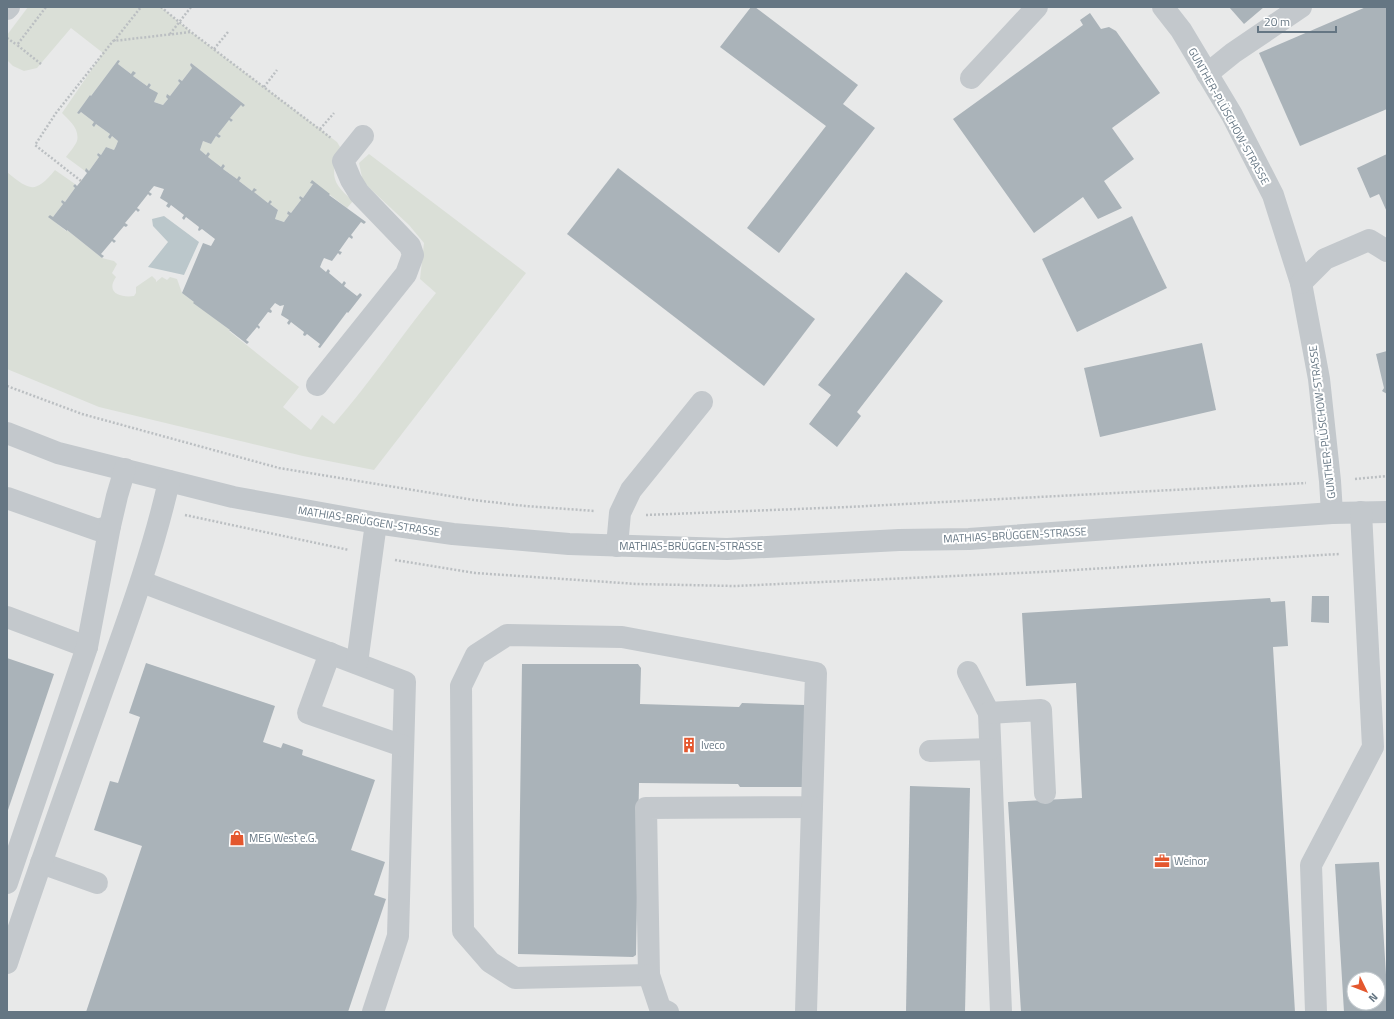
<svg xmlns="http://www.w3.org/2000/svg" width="1394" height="1019" viewBox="0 0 1394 1019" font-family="'Titillium Web',sans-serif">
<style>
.built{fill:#e8e9e9;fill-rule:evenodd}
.green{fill:#dadfd7}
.water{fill:#bbc7cb}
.building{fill:#aab3b9;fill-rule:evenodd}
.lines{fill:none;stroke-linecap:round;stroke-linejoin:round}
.path{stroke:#bbbfc2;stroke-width:2.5;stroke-dasharray:2 2;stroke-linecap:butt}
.minor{stroke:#c3c8cc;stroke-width:22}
.labels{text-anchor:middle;stroke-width:4;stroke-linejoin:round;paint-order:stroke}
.street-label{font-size:11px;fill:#657683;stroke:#fff}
.poi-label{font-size:11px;fill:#657683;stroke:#fff;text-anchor:start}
</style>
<rect width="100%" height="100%" fill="#fafaf8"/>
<!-- built -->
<path class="built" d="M7 7H1387V1012H7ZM1354 979H1378V1003H1354Z"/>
<!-- green -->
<g class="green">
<path d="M28 7H161L191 32 337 142 340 147C331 175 330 181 353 201L347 208 312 181 311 183 313 184 303 198 300 196 299 198 301 200 291 213 288 211 287 214 289 215 284 222 275 219 278 210 270 204 271 202 270 200 268 203 254 192 256 190 252 191 239 181V177L237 179 223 169 225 166 223 165 221 167 208 157 209 154 208 152 206 155 200 150 203 141 211 144 216 136 219 138 221 136 218 134 228 120 231 122 233 120 230 118 241 105 243 106 245 105 191 63 190 65 192 68 182 81 179 79 178 81 180 83 170 96 167 95 166 97 168 99 163 105 154 102 157 93 149 88 151 85 149 83 147 86 133 76 136 73 131 74 118 64 120 61 118 60 91 96 90 95 77 113 79 114 81 112 94 122V126L96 124 110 134 108 137 110 138 112 136 118 141 114 150 106 147 101 155 98 153 97 155 99 157 89 171 86 169 85 171 66 157C69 153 75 146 77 141 80 129 69 120 62 113L103 53 71 28 37 68 24 71 13 66 7 60V35Z"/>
<path d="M369 154 526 273 374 470 303 456 99 407 7 369V172C30 191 35 194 55 170L75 184 73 186 75 188 65 202 62 200 61 202 63 204 53 217H49L66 231 67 230 102 258 114 261 117 264 112 273 116 277C105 293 121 298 134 296L136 293V287L152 276 156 280V282L162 277 167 280 170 277 177 279 182 293 194 302V303L230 330 229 331 299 387 283 407 311 430 322 415 334 424C370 383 401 336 436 293L420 279 424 243 409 225 363 182 359 163Z"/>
</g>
<!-- water -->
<path class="water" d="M164 216 199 242 184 275 148 267 168 242 153 226 152 219Z"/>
<!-- building -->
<g class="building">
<path d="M751 7H755L858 85 843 104 875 128 779 253 747 228 826 126 720 47Z"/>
<path d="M1229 7H1264L1244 24Z"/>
<path d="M1366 7H1387V109L1300 146 1259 53Z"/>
<path d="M1090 13 1101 29 1109 27 1116 31 1160 93 1112 128 1134 159 1104 181 1122 208 1098 219 1083 197 1034 233 953 119 1083 25 1080 20Z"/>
<path d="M118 60 120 61 118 64 131 74 133 71 136 73 133 76 147 86 149 83 151 85 149 88 158 93 154 102 163 105 168 99 166 97 167 94 170 96 180 83 178 81 179 79 182 81 192 68 190 65 191 63 245 105 243 107 241 105 230 118 233 120 231 122 229 120 218 134 221 136 219 138 216 136 211 144 203 141 200 150 206 155 208 152 210 154 208 157 221 167 223 164 225 166 223 169 237 179 239 176 241 178 239 181 252 191 254 188 257 190 254 192 268 203 270 200 272 202 270 204 278 210 275 219 284 222 289 215 287 214 288 211 291 213 301 200 299 198 300 196 303 198 313 184 310 183 312 180 330 194 329 195 366 222 364 224 361 222 351 235 353 237 352 239 349 237 339 251 342 252 340 255 338 253 332 261 324 258 322 262 320 267 326 272 328 269 330 271 329 273 342 284 344 281 346 283 344 286 357 296 360 293 362 295 348 313 347 312 320 348 318 347 320 344 307 334 305 336 303 335 304 332 291 322 289 325 287 323 289 320 281 315 284 305 280 306 275 303 270 309 272 311 271 313 268 312 258 325 260 327 259 329 257 327 246 340 249 342 247 344 229 330H230L193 303 194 302 182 293 203 243 211 246 215 239 202 229 199 231 198 230 199 227 186 217 184 220 182 218 184 215 171 205 169 208 166 206 168 203 160 198 164 189 154 186 149 192 152 194 150 196 148 194 137 208 140 210 138 212 136 210 125 223 128 225 126 227 124 226 113 239 116 241 114 243 112 241 101 254 104 256 102 258 67 230V231L48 217 50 215 53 217 63 204 61 202 62 200 65 202 75 188 73 186 75 184 77 186 81 181 87 173 85 171 86 168 89 171 99 157 97 155 98 153 101 155 106 147 114 150 116 146 118 141 112 136 110 139 108 137 110 134 96 124 94 127 92 125 94 122 81 112 79 114 77 113 90 95 91 96Z"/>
<path d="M1387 154V212L1379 194 1370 198 1357 168Z"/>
<path d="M618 168 815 319 764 386 567 234Z"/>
<path d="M1132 216 1167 288 1077 332 1042 259Z"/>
<path d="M906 272 943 301 857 412 861 416 837 447 809 424 831 395 818 385Z"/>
<path d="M1202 343 1216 410 1100 437 1084 368Z"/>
<path d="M1387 351V394L1382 391 1384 388 1376 354Z"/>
<path d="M1312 596H1329V623L1311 622Z"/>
<path d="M1270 598 1271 602 1285 601 1288 646 1273 647 1295 1012H1021L1008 802 1082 798 1076 683 1026 686 1022 613Z"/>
<path d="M7 658 54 674 7 813Z"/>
<path d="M146 663 275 706 263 742 281 748 283 743 303 750 302 755 375 780 351 850 385 862 374 895 386 899 348 1012H247L244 1011V1012H86L142 846 94 830 110 781 118 783 140 717 129 713Z"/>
<path d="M522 664H638L641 668 640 704 739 707 742 703 805 705 802 787H740L738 784 639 783 636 955 633 957 518 954Z"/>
<path d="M910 786 970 788 965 1012H906Z"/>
<path d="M1379 862 1387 991V1012H1344L1335 864ZM1354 979H1378V1003H1354Z"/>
</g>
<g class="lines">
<!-- path -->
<g class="path">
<path d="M161 7 190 31"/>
<path d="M170 34 191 7"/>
<path d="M7 38 17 45"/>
<path d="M114 41 141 7"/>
<path d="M214 49 228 32"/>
<path d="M41 64 17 45 46 7"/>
<path d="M264 87 277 70"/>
<path d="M320 129 334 113"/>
<path d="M81 181 35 145 56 113 113 41 191 32 331 138"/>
<path d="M7 386 82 414 279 468 474 500 525 506 595 511"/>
<path d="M1355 479 1387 476"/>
<path d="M185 515 349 550"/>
<path d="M646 515 848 507 1306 483"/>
<path d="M395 560 475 573 637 584 735 586 1041 572 1339 554"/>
</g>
<!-- minor -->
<g class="minor">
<path d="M1163 7 1181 30 1232 115 1273 195 1301 283 1319 379 1330 481 1332 513"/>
<path d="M7 9 9 7"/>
<path d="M1207 74 1233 53 1301 7"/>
<path d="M971 78 1037 7"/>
<path d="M1301 283 1325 259 1369 240 1387 251"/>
<path d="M317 385 406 274 413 255 410 246 359 193 351 180 343 161 363 136"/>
<path d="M7 433 58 453 233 497 376 523 453 534 569 544 727 549 899 540 969 539 1332 513 1387 512"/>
<path d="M7 498 98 530 110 526"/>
<path d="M617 546 620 513 631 490 702 402"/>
<path d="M142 582 405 682 398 936 373 1012"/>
<path d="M7 617 87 647"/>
<path d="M507 635 622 637 816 673 812 807 646 808 649 975 515 978 490 962 463 931 461 686 476 655Z"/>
<path d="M330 653 308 713 403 746"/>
<path d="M357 663 376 523"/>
<path d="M968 672 989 713 1001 1012"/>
<path d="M989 713 1041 710 1045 793"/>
<path d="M930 751 990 749"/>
<path d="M41 863 97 883"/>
<path d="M7 883 87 647 110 526 117 496 125 469"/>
<path d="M7 963C36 876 67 789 98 703 124 630 152 557 169 481"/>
<path d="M649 975 660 1008 668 1012"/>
<path d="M806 1012 812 807"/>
<path d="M1316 1012 1311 865 1373 747 1361 512"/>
</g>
</g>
<!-- icons -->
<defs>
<g id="building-bare" transform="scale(1.2)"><path d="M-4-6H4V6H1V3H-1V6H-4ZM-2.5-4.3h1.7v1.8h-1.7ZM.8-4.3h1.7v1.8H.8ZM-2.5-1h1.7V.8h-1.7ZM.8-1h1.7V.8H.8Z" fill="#e4572e" stroke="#fff" stroke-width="2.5" paint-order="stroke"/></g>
<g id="shop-bare" transform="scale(1.2)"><path d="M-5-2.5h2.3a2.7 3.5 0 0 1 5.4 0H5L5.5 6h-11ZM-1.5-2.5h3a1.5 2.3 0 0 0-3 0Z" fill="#e4572e" stroke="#fff" stroke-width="2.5" paint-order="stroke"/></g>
<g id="office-bare" transform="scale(1.2)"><path d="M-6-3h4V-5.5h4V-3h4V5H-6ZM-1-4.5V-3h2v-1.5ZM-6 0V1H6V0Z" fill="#e4572e" stroke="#fff" stroke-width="2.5" paint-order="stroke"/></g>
</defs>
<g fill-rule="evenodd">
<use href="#building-bare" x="689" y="745"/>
<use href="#shop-bare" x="237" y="838"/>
<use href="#office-bare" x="1162" y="861"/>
</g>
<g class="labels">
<!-- street labels -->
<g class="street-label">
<text transform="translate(1229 116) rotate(61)" y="4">GUNTHER-PLÜSCHOW-STRASSE</text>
<text transform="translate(1322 422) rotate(-97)" y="4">GUNTHER-PLÜSCHOW-STRASSE</text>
<text transform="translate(369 521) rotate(9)" y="4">MATHIAS-BRÜGGEN-STRASSE</text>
<text transform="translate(1015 535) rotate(-3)" y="4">MATHIAS-BRÜGGEN-STRASSE</text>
<text x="691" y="550">MATHIAS-BRÜGGEN-STRASSE</text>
</g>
<!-- poi labels -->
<g class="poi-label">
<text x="701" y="749">Iveco</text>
<text x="249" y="842">MEG West e.G.</text>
<text x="1174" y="865">Weinor</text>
</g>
</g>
<!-- border -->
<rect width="1394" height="1019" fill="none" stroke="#657683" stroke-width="16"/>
<!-- north arrow -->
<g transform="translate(1366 991) rotate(133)"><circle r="19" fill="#ffffff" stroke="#c1c8cd"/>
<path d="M0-3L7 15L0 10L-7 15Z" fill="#e4572e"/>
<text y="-6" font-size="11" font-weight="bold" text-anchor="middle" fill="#657683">N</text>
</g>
<!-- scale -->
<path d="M1258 26v6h78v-6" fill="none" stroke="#657683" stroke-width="2"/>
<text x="1264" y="26" font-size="12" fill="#657683" stroke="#ffffff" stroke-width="3" paint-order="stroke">20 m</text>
</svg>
